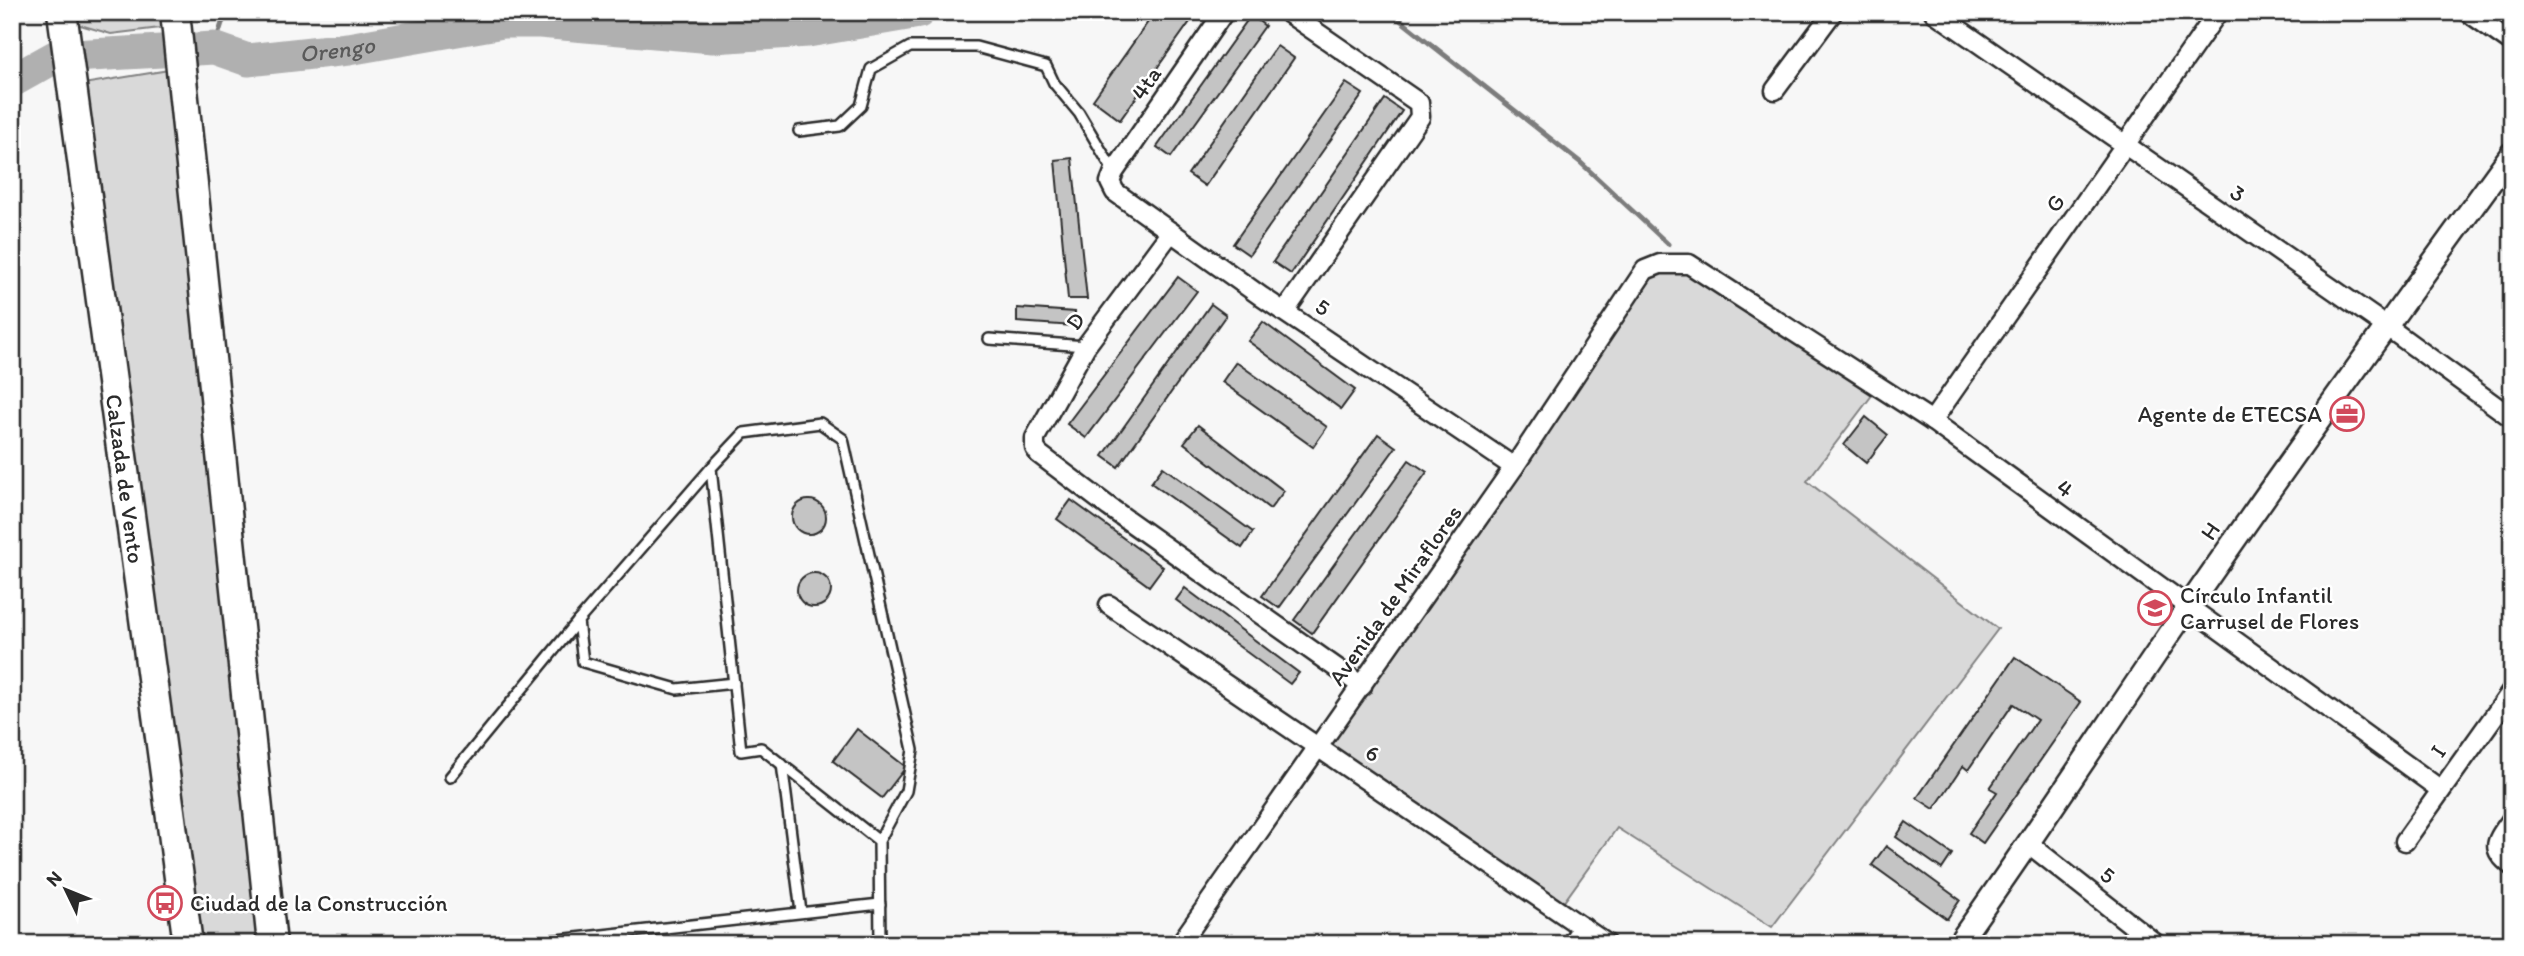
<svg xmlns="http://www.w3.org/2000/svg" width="2524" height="956" viewBox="0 0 2524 956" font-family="Itim,sans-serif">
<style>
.green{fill:#d9d9d9;stroke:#828282;stroke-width:2}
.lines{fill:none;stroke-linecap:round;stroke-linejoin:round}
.stream{stroke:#7b7b7b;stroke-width:5}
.river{stroke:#b0b0b0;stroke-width:33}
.building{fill:#c4c4c4;stroke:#2b2b2b;stroke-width:2}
.service-casing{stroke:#2b2b2b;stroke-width:14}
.minor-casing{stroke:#2b2b2b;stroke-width:23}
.tertiary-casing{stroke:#2b2b2b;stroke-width:26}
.primary-casing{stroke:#2b2b2b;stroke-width:33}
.service{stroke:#fff;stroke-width:9}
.minor{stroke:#fff;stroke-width:18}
.tertiary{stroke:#fff;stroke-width:21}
.primary{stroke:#fff;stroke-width:28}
.labels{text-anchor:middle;stroke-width:5;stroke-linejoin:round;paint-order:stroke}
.street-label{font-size:23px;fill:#2b2b2b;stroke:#fff}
.poi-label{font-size:23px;fill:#2b2b2b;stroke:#fff;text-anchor:start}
.water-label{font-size:24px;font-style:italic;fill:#5a5a5a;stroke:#fff}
</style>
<rect width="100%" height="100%" fill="#f7f7f7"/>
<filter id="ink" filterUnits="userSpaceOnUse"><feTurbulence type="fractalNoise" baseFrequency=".0143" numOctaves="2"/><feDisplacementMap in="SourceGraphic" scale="14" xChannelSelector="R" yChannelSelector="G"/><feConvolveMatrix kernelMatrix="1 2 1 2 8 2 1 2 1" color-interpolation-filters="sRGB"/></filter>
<g filter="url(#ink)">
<!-- green -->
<g class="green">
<path d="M62 12H175L176 26 111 34 63 20Z"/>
<path d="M181 68 272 944H188L71 86Z"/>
<path d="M1689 264 1879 386 1807 481 1998 629 1772 927 1617 828 1558 910 1320 746 1645 270Z"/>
</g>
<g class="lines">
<!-- stream -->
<g class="stream">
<path d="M1390 12 1580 162 1668 244"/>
<path d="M214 48 222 23 229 12"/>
</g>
<!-- river -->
<path class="river" id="s1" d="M12 81 55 57 214 48 248 60 348 49 503 22H540L713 37 808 31 919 12"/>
</g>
<!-- building -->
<g class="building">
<path d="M1155 12H1197L1120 120 1093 100Z"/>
<path d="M1251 15 1265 26 1171 157 1157 147Z"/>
<path d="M1277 46 1294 58 1205 186 1188 174Z"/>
<path d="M1346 83 1363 94 1249 255 1233 244Z"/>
<path d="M1385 99 1402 111 1291 274 1273 262Z"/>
<path d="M1072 158 1087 299H1068L1055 160Z"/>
<path d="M1178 277 1197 291 1086 438 1067 424Z"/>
<path d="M1211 304 1226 315 1118 467 1103 456Z"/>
<path d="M1017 308 1075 312 1074 326 1017 322Z"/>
<path d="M1263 322 1355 390 1341 409 1248 341Z"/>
<path d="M1236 362 1327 427 1313 447 1222 382Z"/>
<path d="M1866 417 1888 435 1866 463 1844 445Z"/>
<path d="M1198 425 1284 491 1270 509 1184 443Z"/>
<path d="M1378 434 1396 447 1279 608 1262 596Z"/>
<path d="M1409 460 1427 472 1312 633 1294 620Z"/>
<path d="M1163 467 1253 532 1242 548 1151 483Z"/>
<circle cx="809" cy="517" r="17"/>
<path d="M1071 500 1163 567 1149 586 1057 519Z"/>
<circle cx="814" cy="590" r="17"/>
<path d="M1185 588 1299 673 1290 684 1176 600Z"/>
<path d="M2015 657 2081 702 1983 843 1969 833 1997 792 1990 788 2037 720 2013 704 1968 770 1963 766 1934 809 1917 798Z"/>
<path d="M857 729 906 767 882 798 833 761Z"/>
<path d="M1906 822 1952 854 1942 869 1896 837Z"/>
<path d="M1886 846 1960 900 1947 919 1872 865Z"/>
</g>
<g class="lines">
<!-- service casing -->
<g class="service-casing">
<g id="service">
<path d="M799 131 840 126 861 106 871 69 910 47H976L1046 66 1054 83 1079 113 1114 172"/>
<path d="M989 339 1086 346"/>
<path d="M711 468 578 621 583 662 677 689 734 683"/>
<path d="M782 764 801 912"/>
<path d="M450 777 578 621"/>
<path d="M879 841 906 791 913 750 843 439 820 423 744 433 711 468 741 751 761 748 879 841 880 944"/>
<path d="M522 944 880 904"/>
</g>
</g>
<!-- minor casing -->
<g class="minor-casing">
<g id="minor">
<path d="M1224 12 1114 172 1110 182 1115 192 1262 297 1514 467"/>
<path d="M1934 12 2386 326 2512 418"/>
<path d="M2468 12 2512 43"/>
<path d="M1775 90 1833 12"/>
<path d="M1171 232 1086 346 1035 438V448L1039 454 1109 507 1362 686"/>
<path d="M1285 311 1420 117 1419 103 1287 12"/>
<path d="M1932 421 2218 12"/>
<path d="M1109 605 1607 944"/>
<path d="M2512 819C2497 841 2488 848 2512 866"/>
<path d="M2405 841 2512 691"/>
<path d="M2029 844 2156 944"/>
<path d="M1180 944 1514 467 1645 270 1660 264H1689L1932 421 2441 790"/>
<path d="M1571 944 1583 927"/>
</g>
</g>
<!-- tertiary casing -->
<g class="tertiary-casing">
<path id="tertiary" d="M1958 944C2037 833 2111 719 2188 607 2294 454 2402 304 2512 153"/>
</g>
<!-- primary casing -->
<g class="primary-casing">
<g id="primary">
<path id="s2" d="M62 12 188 944"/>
<path d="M175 12 272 944"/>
</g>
</g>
<!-- service -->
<use href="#service" class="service"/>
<!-- minor -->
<use href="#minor" class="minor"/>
<!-- tertiary -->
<use href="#tertiary" class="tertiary"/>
<!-- primary -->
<use href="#primary" class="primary"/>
</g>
</g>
<!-- icons -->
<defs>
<g id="office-ring" transform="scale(1.75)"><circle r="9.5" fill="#fff" stroke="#d1495b" stroke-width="1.5"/><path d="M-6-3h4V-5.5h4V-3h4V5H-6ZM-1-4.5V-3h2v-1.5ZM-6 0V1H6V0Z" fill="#d1495b"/></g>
<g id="school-ring" transform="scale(1.75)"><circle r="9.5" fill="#fff" stroke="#d1495b" stroke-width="1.5"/><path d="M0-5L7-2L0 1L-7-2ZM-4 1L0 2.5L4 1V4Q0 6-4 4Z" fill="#d1495b"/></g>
<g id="bus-ring" transform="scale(1.75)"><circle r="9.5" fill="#fff" stroke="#d1495b" stroke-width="1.5"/><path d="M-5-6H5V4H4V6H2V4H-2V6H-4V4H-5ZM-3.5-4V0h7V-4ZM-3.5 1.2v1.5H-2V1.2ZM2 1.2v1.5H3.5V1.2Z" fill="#d1495b"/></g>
</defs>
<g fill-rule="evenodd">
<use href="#office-ring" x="2347" y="414"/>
<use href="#school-ring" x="2155" y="608"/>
<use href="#bus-ring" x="165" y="903"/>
</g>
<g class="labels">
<!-- street labels -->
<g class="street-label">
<text transform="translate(1146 83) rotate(-56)" y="8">4ta</text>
<text transform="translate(2238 193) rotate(35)" y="8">3</text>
<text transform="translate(2055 203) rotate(-55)" y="8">G</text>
<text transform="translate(1323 307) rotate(34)" y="8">5</text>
<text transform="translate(1075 321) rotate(-55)" y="8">D</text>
<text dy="8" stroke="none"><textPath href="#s2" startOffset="471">Calzada de Vento</textPath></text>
<text transform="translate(2065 488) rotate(36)" y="8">4</text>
<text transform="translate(2210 531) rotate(-55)" y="8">H</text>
<text transform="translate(1395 595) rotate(-55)" y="8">Avenida de Miraflores</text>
<text transform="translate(2438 751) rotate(-55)" y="8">I</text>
<text transform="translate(1373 753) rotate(34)" y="8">6</text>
<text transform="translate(2108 875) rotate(38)" y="8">5</text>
</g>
<!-- poi labels -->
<g class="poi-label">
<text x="2322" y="422" text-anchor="end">Agente de ETECSA</text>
<text x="2180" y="603">Círculo Infantil<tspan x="2180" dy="26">Carrusel de Flores</tspan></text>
<text x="190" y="911">Ciudad de la Construcción</text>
</g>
<!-- water labels -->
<g class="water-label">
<text dy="8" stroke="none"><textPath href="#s1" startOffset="334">Orengo</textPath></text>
</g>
</g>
<!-- margin -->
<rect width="2524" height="956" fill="none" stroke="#fff" stroke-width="42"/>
<rect x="21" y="21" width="2482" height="914" fill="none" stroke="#2b2b2b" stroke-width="2.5" filter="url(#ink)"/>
<!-- north arrow -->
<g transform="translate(66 890) rotate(313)" stroke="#ffffff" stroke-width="5" paint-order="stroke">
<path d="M0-5L12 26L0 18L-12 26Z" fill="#2b2b2b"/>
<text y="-10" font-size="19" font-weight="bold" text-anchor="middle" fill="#2b2b2b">N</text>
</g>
</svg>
